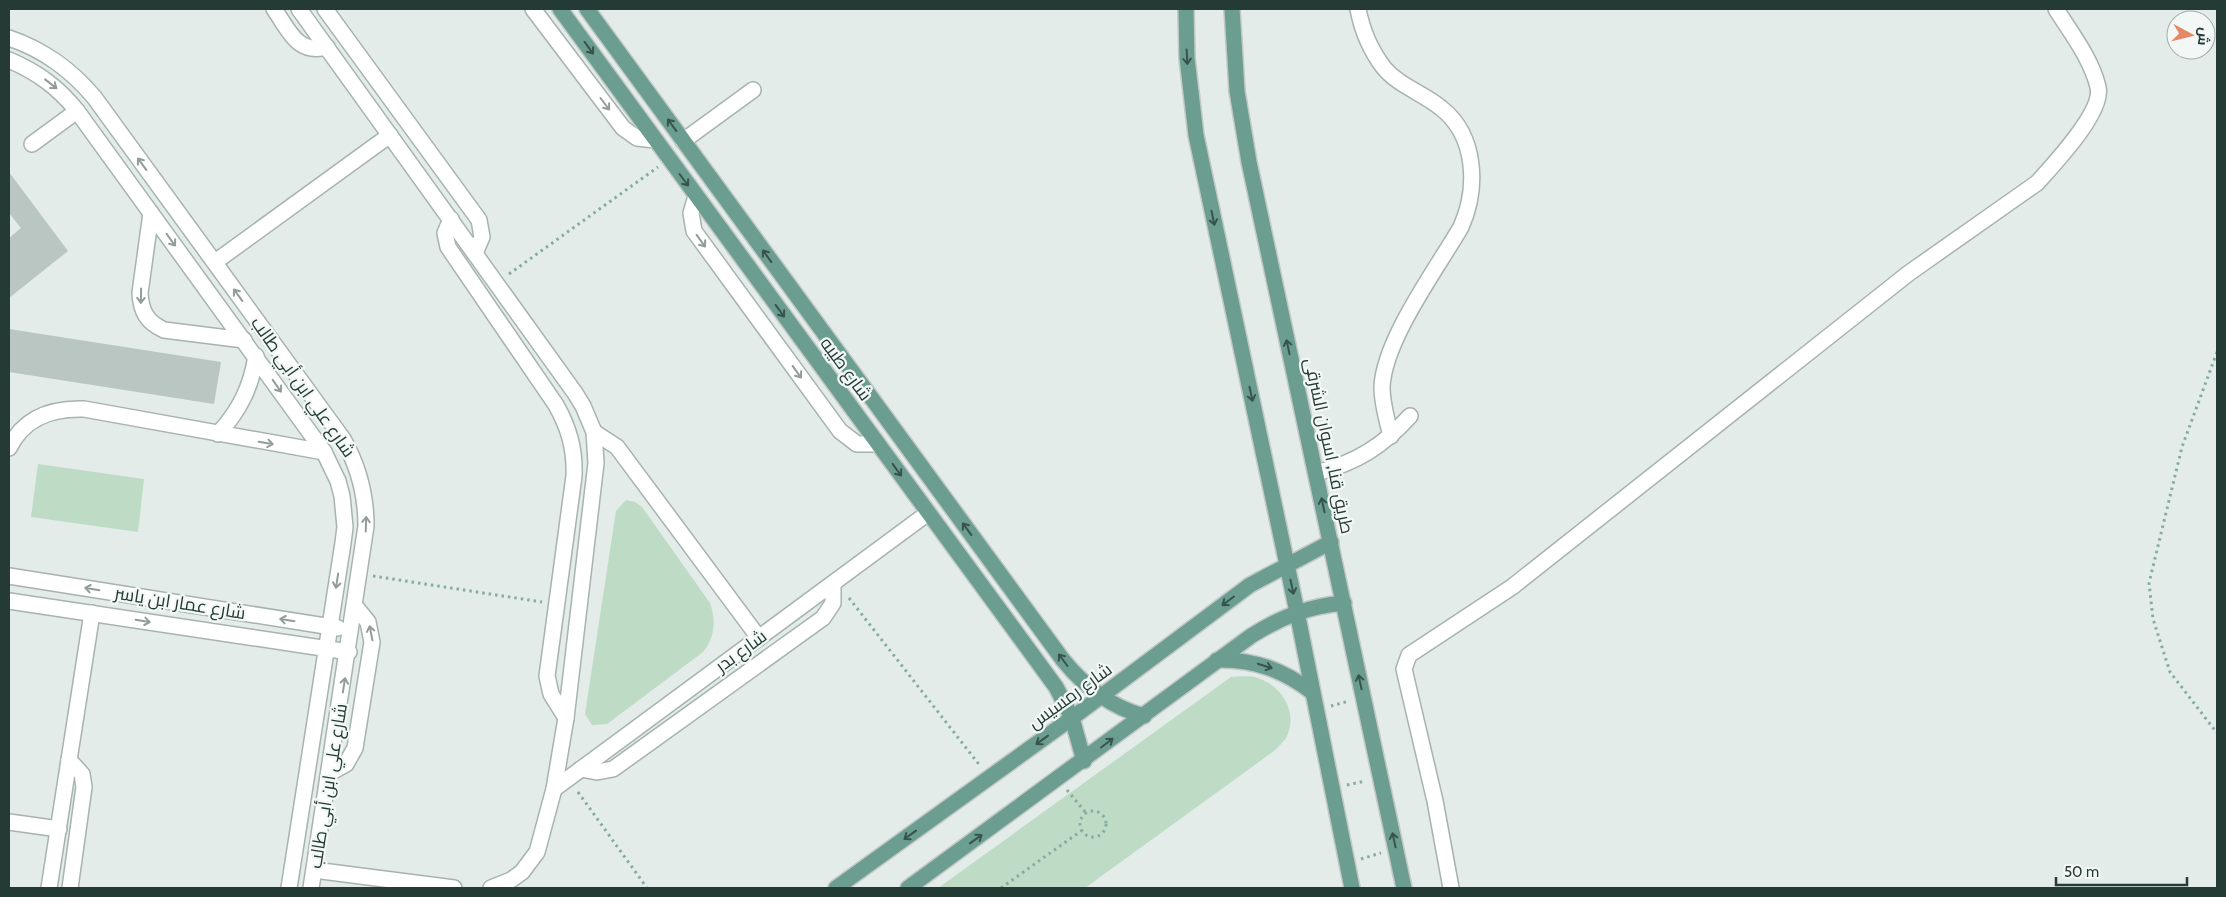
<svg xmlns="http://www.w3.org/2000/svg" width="2226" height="897" viewBox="0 0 2226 897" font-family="Cabin,Cairo,sans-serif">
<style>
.green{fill:#bedbc6}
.building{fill:#b9c6c1}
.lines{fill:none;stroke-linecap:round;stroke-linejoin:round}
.minor-casing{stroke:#a6b3af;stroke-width:18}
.major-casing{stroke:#c2c8c6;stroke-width:18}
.path{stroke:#86aca1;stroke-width:3;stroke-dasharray:2.5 4;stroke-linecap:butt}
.minor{stroke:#fff;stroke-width:15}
.major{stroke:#6c9d91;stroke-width:15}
.oneway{stroke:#36544c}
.oneway2{stroke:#929d9a}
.labels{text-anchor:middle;stroke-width:4.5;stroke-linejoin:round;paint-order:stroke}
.street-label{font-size:18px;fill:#243b35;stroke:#f3f8f6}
</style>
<rect width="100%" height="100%" fill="#e3ece8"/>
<!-- green -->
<g class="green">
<path d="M38 464 144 479 138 532 31 517Z"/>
<path d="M626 500 635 502 642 507 710 603C716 621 715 637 703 652L607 724 592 725 585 714 616 511Z"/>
<path d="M1231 677C1239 677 1250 675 1258 678 1282 686 1298 712 1287 736 1284 742 1278 747 1274 751L1085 888H938Z"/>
</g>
<!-- building -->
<g class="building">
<path d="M9 172 68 251 9 298V238L21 228 9 213Z"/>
<path d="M9 329 221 362 214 404 9 372Z"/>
</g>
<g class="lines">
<!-- minor casing -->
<g class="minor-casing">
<g id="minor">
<path d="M274 9C289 30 297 55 327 47"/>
<path d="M299 9 575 393 583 406 594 432 596 463 566 718 554 789 537 852 522 872 511 880 491 888"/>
<path d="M325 9 479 220 482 237 475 253"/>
<path d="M533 9 623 128 637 138 655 140"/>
<path d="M1358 9C1362 30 1371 51 1384 68 1399 86 1423 93 1441 108 1477 136 1478 189 1461 227 1436 270 1384 340 1382 387 1382 404 1387 420 1391 436"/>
<path d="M9 38C44 50 70 69 94 97L343 439C359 467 366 494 366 526L311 888"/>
<path d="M9 60C37 72 58 87 77 111L324 452 338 481 342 496 345 527 343 543 289 888"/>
<path d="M683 141 753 90"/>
<path d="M32 144 77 111"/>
<path d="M696 196 691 213 694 231 840 431 857 444H877"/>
<path d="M151 213 140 293C141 312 147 322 164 330L244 340"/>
<path d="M451 219 445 233 448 247 556 405C569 428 575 449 574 476L547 676 551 694 566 718"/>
<path d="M215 262 390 135"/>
<path d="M594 432 617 447 759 638"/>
<path d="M218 434C239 411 251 388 256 356"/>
<path d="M9 448C24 417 52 408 84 409L324 452"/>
<path d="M1316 473C1356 463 1383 446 1410 416"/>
<path d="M9 576 338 628"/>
<path d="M9 601 349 652"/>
<path d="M69 760 82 774 84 787 70 888"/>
<path d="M581 769 597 772 613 769 823 618 833 603V584"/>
<path d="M330 773 346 764 355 748 372 642 368 622 355 606"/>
<path d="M554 789 928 513"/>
<path d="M9 822 59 829"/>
<path d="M314 870 454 888"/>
<path d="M49 888 92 613"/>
<path d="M1451 888 1435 801 1404 669 1409 655 1512 587 1909 273 2037 183C2053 165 2104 112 2098 87 2091 58 2071 33 2056 9"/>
</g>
</g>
<!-- major casing -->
<g class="major-casing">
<g id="major">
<path d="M560 9 1056 687 1072 718 1084 761"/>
<path d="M587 9 1063 660C1085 687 1110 707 1144 716"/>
<path d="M1186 9 1187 58 1196 135 1297 612 1352 888"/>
<path d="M1232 9 1237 91 1249 162 1404 888"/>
<path d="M1217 660C1254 659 1283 670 1312 692"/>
<path d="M836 888 1072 718 1250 585 1331 542"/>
<path d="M908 888 1251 636C1281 617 1309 606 1344 603"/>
</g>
</g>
<!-- path -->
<g class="path">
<path d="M509 274 658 167"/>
<path d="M2217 352 2182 447 2149 583 2153 619 2170 672 2217 733"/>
<path d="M373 576 542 602"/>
<path d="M849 598 981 767"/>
<path d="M1331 706 1349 701"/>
<path d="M1347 785 1365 781"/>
<path d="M1067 790 1086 813"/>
<path d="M578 792 647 888"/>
<circle cx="1093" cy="824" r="13"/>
<path d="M1361 859 1381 853"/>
<path d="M1001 888 1081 831"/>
</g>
<!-- minor -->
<use href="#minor" class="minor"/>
<!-- major -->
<use href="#major" class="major"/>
</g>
<!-- one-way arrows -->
<defs><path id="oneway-shaft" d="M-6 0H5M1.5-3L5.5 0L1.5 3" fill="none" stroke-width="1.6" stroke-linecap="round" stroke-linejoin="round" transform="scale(1.25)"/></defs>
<g class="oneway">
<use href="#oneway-shaft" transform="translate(589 48) rotate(54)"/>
<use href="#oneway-shaft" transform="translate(1187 57) rotate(87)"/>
<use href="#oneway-shaft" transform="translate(672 125) rotate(-126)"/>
<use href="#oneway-shaft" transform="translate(684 180) rotate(53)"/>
<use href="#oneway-shaft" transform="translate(1213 218) rotate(78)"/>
<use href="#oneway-shaft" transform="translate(767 256) rotate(-126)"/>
<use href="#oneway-shaft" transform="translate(780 311) rotate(54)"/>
<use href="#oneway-shaft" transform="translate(1288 347) rotate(-102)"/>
<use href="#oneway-shaft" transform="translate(1251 394) rotate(78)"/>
<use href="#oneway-shaft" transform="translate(897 470) rotate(54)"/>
<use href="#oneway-shaft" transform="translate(1323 505) rotate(-102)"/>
<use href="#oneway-shaft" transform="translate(967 529) rotate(-126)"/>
<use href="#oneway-shaft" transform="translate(1292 587) rotate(78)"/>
<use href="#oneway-shaft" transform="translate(1228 601) rotate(143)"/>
<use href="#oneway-shaft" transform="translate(1063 660) rotate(-127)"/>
<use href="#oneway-shaft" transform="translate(1265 666) rotate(18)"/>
<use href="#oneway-shaft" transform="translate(1360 682) rotate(-102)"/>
<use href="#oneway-shaft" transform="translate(1042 740) rotate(144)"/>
<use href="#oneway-shaft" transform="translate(1107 743) rotate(-37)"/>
<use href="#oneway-shaft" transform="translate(910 835) rotate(144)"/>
<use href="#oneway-shaft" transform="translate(976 839) rotate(-36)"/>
<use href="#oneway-shaft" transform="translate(1394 840) rotate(-102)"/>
</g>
<g class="oneway2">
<use href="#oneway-shaft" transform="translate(51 84) rotate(38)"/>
<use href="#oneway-shaft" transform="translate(605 104) rotate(53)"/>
<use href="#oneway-shaft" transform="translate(142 164) rotate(-126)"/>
<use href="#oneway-shaft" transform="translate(171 240) rotate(54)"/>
<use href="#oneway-shaft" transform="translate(701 241) rotate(54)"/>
<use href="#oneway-shaft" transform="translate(238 295) rotate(-126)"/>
<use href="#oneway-shaft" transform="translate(141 296) rotate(91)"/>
<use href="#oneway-shaft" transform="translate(797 372) rotate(54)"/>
<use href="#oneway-shaft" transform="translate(277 386) rotate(55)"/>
<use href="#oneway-shaft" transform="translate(266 443) rotate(10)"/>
<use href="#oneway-shaft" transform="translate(366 524) rotate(-88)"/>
<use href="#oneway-shaft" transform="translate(337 581) rotate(99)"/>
<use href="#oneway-shaft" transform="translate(92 589) rotate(-171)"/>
<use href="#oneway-shaft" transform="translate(287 620) rotate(-171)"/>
<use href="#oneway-shaft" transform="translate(143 621) rotate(9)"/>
<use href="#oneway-shaft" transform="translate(371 633) rotate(-101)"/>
<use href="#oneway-shaft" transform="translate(344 685) rotate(-81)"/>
</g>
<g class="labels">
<!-- street labels -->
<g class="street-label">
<text transform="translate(846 369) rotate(54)" y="6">شارع طيبه</text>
<text transform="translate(303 387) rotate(55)" y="6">شارع علي ابن أبي طالب</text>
<text transform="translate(1329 446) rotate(78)" y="6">طريق قنا, اسوان الشرقى</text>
<text transform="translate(180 603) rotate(9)" y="6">شارع عمار ابن ياسر</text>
<text transform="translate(741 651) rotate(-36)" y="6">شارع بدر</text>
<text transform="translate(1070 696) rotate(-36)" y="6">شارع رمسيس</text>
<text transform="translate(328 786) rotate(-81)" y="6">شارع علي ابن أبي طالب</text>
</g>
</g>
<!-- border -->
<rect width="2226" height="897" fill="none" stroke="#243b35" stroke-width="20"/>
<!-- north arrow -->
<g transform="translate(2191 35) rotate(97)"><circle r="24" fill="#f3f8f6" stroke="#a0aca9"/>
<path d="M0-4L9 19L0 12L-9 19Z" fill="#e58868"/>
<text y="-8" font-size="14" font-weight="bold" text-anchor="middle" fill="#243b35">ش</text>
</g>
<!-- scale -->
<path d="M2056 877v8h131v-8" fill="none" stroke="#243b35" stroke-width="2.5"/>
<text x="2064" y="877" font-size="15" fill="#243b35" stroke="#f3f8f6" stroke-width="4" paint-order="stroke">50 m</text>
</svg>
